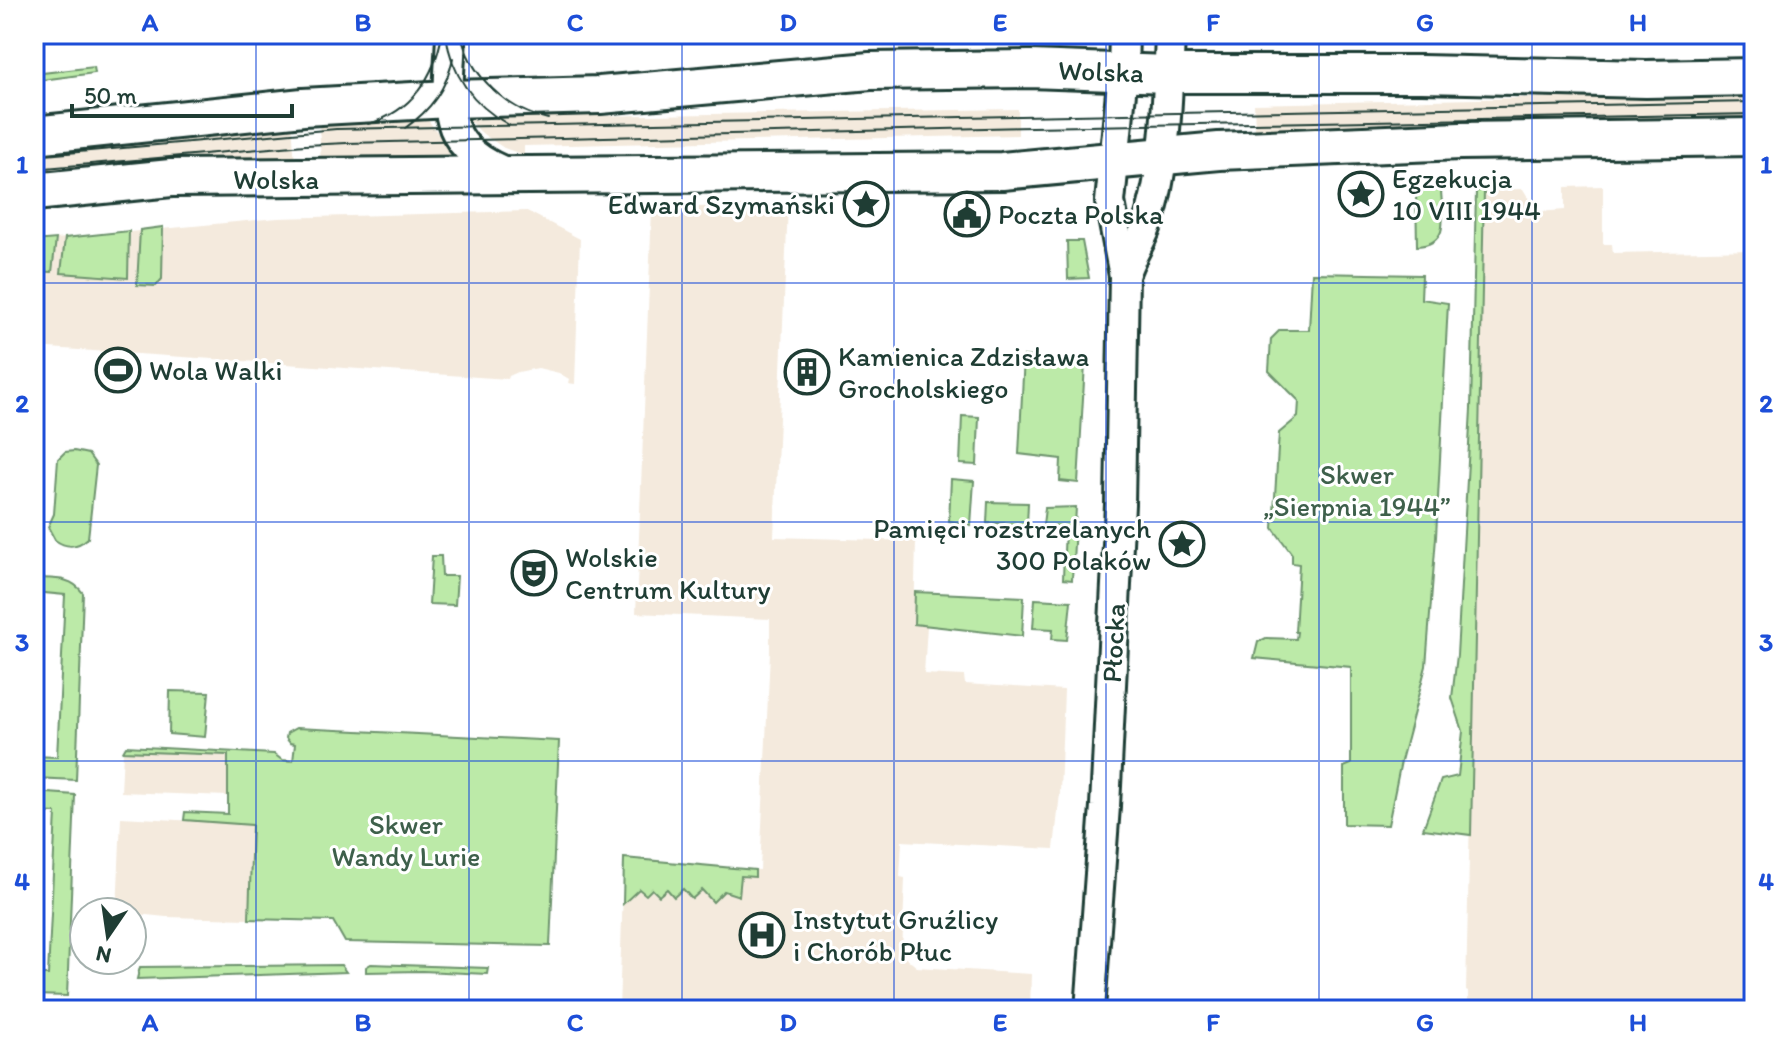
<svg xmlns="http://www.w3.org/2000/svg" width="1788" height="1044" viewBox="0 0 1788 1044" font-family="Itim,sans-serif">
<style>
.built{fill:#f4eadd}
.green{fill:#bceaa8;stroke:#6e946e;stroke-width:2}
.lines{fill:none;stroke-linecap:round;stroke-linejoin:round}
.minor-casing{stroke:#1f3d34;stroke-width:34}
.major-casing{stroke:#1f3d34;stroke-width:42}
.minor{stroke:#fff;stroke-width:28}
.major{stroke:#fff;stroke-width:36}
.tram{stroke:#1f3d34;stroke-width:2}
.grid{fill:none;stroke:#1d4ed8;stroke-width:2;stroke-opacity:0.55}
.labels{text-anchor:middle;stroke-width:6;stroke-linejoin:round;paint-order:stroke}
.street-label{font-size:28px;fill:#1f3d34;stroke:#fff}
.poi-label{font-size:28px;fill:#1f3d34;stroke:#fff;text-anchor:start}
.park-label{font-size:28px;fill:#3e604b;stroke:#fff}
.neatline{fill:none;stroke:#1d4ed8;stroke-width:3}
.grid-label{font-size:26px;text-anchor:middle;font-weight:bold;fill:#1d4ed8}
</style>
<rect width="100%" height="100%" fill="#fff"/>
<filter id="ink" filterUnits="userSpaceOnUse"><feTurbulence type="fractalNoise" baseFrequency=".0125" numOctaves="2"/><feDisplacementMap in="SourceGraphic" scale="16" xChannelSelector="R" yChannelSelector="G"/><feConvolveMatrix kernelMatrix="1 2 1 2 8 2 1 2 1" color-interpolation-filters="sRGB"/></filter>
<g filter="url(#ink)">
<!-- built -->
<g class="built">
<path d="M1754 93V121L1255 131 1254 104Z"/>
<path d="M1018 109V135L524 146V155L504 148 483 134 466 118Z"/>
<path d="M423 113 450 150 466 162 321 165 319 121Z"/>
<path d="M292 122 295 165 34 176V150Z"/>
<path d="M1603 186V244H1612L1613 253 1754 250V1010H1468V992L1466 991 1484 190 1523 189 1537 212 1565 210V187Z"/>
<path d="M788 205 774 537 916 541 914 624 927 626 924 674 964 676 965 684 1064 690 1060 793 1054 849 902 841 900 877 905 878 902 955 917 967 1031 974 1030 1010H619L624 858 760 870 770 652V619L636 613 652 208Z"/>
<path d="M527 211 580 239 575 384 568 383 569 379 559 373 538 368 518 372 509 376 508 379 34 347V241L278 218Z"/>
<path d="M123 751 228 755V796L121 792Z"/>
<path d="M121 817 252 824 249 919 166 917 117 912Z"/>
</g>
<!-- green -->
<g class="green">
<path d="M1376 34H1586L1376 37Z"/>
<path d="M94 67 95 73 34 81V74Z"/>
<path d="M1416 190H1441C1442 216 1451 244 1417 246Z"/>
<path d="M1484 190 1471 835 1423 829 1441 780 1458 776 1463 731 1452 698 1457 655 1471 409 1476 191Z"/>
<path d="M163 227 162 279 156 286 137 285 140 230Z"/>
<path d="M129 231 128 278 61 273 65 238Z"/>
<path d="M56 239 52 272 34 271V241Z"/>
<path d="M1067 241H1082L1089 278 1068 279Z"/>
<path d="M1312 273 1422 275 1421 299 1448 303 1436 537 1426 666 1401 761 1388 825 1344 824V767L1351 764V667L1254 658 1258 642 1266 638 1296 639 1297 632H1295L1299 564 1292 563V554L1273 528 1279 433 1298 417 1299 401 1269 371 1271 339 1280 330H1309Z"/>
<path d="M1024 356 1085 364 1078 483 1060 481 1061 459 1019 454Z"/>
<path d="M962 416 979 417 977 465 960 464Z"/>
<path d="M74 451 88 454 96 465 88 538C77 548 66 548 55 540L48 527 54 514 58 459 65 452Z"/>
<path d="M951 479 974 481 971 525 949 521Z"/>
<path d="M988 502 1028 503 1027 524 987 523Z"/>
<path d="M1076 507 1072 580 1063 579 1065 526 1043 525 1045 508Z"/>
<path d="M432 556H441L442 576H457L455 605 429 604Z"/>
<path d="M34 578C54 579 71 576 83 593L76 780 34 778V756L57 757 65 595 34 592Z"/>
<path d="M915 592 1024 597 1022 636 914 624Z"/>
<path d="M1035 599 1071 601 1067 640 1052 639 1053 629 1033 628Z"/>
<path d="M170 691 209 692 205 737 169 734Z"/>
<path d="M296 728 559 741 550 946 345 942 333 921 249 919 252 825 184 820 185 812 228 814V755L123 751 126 746 274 754 282 760 293 761 295 744 290 743 286 738 287 733Z"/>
<path d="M34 792 75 795 67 996 34 995V975H48L56 813 34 812Z"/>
<path d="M624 858 755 870V877L741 876 739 896 724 891 713 902 702 890 692 899 683 889 674 897 667 889 659 896 652 889 646 895 639 889 623 904Z"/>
<path d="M371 964 488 968 487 974 422 971 366 972V967Z"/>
<path d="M341 965 346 972 137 979 140 967Z"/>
</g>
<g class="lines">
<!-- minor casing -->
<g class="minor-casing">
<g id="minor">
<path d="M451 34C449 102 434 146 511 174"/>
<path d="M1124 276C1129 258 1141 242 1147 225 1166 174 1168 89 1170 34"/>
<path d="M1090 1010 1105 806 1120 504 1124 276 1110 202 1123 72 1124 34"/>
</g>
</g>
<!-- major casing -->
<g class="major-casing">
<g id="major">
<path d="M34 135 303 107 449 99 600 95 870 71 1030 69 1168 74H1422L1646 79 1754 77"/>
<path d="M34 192 171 178 1002 171 1219 151 1460 141 1754 137"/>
</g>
</g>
<!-- minor -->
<use href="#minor" class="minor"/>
<!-- major -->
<use href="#major" class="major"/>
<!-- tram -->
<g class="tram">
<path d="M446 34C451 75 473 105 509 125"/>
<path d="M461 34C469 75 508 111 548 119"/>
<path d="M368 124C411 112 435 77 442 34"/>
<path d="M405 128C430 111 447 88 453 58"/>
<path d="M34 156 336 129 1754 102"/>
<path d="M34 169 305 145 347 143 1032 127 1754 114"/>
</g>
</g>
</g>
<!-- grid -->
<path class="grid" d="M256 34V1010M469 34V1010M682 34V1010M894 34V1010M1106 34V1010M1319 34V1010M1532 34V1010M34 283H1754M34 522H1754M34 761H1754"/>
<!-- icons -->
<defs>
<g id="sight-ring" transform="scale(2.3)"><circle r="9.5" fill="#fff" stroke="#1f3d34" stroke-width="1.5"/><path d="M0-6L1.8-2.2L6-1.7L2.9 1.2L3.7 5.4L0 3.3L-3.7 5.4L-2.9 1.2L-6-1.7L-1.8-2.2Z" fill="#1f3d34"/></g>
<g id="civic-ring" transform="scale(2.3)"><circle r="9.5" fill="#fff" stroke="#1f3d34" stroke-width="1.5"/><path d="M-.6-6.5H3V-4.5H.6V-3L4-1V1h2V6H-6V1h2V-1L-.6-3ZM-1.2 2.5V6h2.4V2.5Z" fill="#1f3d34"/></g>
<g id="stadium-ring" transform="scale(2.3)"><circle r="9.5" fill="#fff" stroke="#1f3d34" stroke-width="1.5"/><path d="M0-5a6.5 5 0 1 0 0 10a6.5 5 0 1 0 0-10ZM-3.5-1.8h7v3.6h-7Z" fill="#1f3d34"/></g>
<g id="building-ring" transform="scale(2.3)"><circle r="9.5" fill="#fff" stroke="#1f3d34" stroke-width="1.5"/><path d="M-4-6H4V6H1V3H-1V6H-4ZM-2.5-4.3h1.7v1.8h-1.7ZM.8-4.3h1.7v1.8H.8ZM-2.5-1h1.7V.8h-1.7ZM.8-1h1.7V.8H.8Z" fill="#1f3d34"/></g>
<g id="theatre-ring" transform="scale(2.3)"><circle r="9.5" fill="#fff" stroke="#1f3d34" stroke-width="1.5"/><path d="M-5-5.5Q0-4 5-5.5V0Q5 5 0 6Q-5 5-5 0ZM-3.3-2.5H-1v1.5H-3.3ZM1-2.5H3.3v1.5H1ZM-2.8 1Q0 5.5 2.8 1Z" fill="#1f3d34"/></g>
<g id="hospital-ring" transform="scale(2.3)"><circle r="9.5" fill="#fff" stroke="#1f3d34" stroke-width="1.5"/><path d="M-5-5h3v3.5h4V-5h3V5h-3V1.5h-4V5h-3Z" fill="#1f3d34"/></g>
</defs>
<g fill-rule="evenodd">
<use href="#sight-ring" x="1361" y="194"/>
<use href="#sight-ring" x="866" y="204"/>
<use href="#civic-ring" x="967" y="214"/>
<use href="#stadium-ring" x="118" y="370"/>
<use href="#building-ring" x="807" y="372"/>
<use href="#sight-ring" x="1182" y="544"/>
<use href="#theatre-ring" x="534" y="573"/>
<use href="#hospital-ring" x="762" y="935"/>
</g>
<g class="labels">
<!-- street labels -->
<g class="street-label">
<text transform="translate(1101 71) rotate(2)" y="10">Wolska</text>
<text x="276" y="189">Wolska</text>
<text transform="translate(1113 643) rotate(-87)" y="10">Płocka</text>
</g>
<!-- poi labels -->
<g class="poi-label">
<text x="1392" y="188">Egzekucja<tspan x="1392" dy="32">10 VIII 1944</tspan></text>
<text x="835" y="214" text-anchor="end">Edward Szymański</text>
<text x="998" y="224">Poczta Polska</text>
<text x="838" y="366">Kamienica Zdzisława<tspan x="838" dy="32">Grocholskiego</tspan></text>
<text x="149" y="380">Wola Walki</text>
<text x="1151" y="538" text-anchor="end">Pamięci rozstrzelanych<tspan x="1151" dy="32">300 Polaków</tspan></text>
<text x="565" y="567">Wolskie<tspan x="565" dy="32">Centrum Kultury</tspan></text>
<text x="793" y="929">Instytut Gruźlicy<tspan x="793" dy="32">i Chorób Płuc</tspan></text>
</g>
<!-- park labels -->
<g class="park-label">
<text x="1357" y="484">Skwer<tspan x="1357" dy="32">„Sierpnia 1944”</tspan></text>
<text x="406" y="834">Skwer<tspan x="406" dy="32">Wandy Lurie</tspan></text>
</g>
</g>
<!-- margin -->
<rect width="1788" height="1044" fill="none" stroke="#fff" stroke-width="88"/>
<!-- north arrow -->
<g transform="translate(108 936) rotate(193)"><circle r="38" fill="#ffffff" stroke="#a5b1ae" stroke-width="2"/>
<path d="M0-6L14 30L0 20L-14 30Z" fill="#1f3d34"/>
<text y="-12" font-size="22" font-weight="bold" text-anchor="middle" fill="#1f3d34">N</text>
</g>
<!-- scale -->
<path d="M72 104v12h220v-12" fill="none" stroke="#1f3d34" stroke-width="4"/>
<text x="84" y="104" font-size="24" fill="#1f3d34" stroke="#ffffff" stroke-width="6" paint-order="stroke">50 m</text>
<rect x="44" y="44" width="1700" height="956" class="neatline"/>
<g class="grid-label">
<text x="150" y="31">A</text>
<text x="363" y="31">B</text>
<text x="575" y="31">C</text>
<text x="788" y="31">D</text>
<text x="1000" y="31">E</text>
<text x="1213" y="31">F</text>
<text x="1425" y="31">G</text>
<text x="1638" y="31">H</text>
<text x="22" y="173">1</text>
<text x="1766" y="173">1</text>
<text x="22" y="412">2</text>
<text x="1766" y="412">2</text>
<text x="22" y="651">3</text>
<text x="1766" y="651">3</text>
<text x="22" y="890">4</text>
<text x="1766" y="890">4</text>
<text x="150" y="1031">A</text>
<text x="363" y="1031">B</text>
<text x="575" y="1031">C</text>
<text x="788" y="1031">D</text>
<text x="1000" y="1031">E</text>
<text x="1213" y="1031">F</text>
<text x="1425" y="1031">G</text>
<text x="1638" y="1031">H</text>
</g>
</svg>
